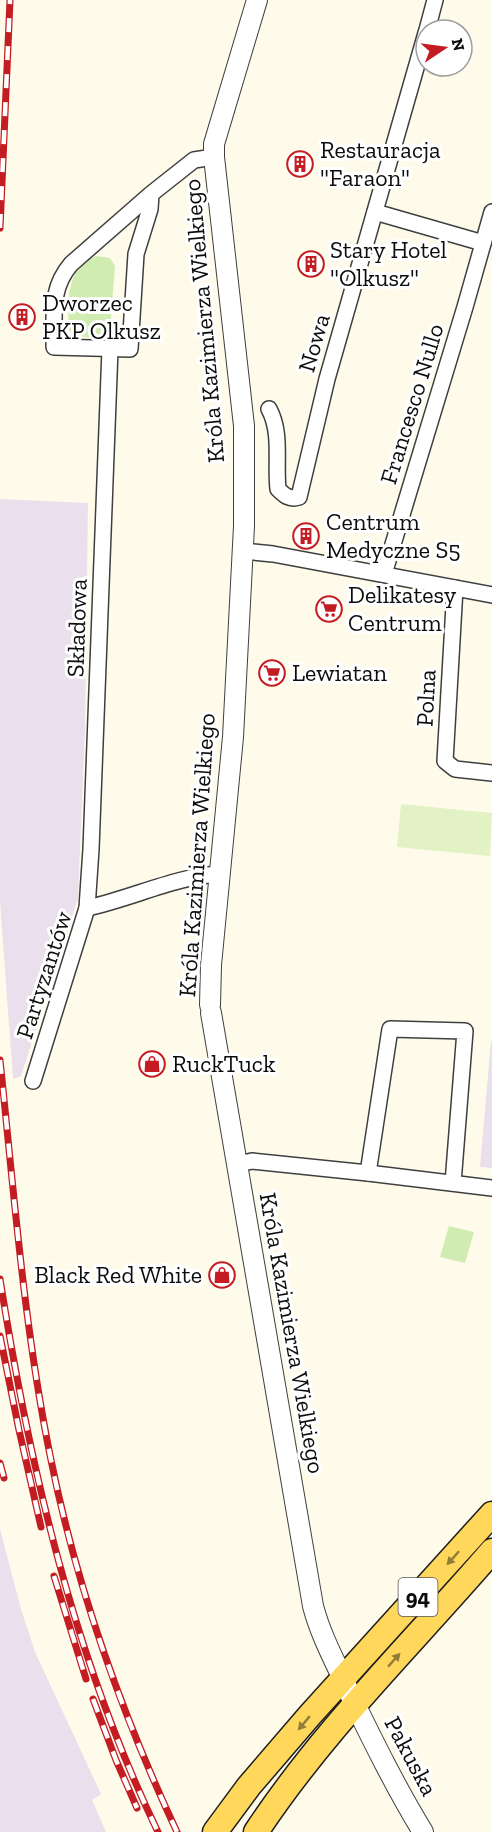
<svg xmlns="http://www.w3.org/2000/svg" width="492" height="1832" viewBox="0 0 492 1832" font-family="'Zilla Slab',serif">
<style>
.industrial{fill:#eadfec}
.green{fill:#d0ecb2}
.pitch{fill:#e2f2c5}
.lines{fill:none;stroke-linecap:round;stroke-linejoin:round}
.minor-casing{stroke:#3f3f3f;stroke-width:18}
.tertiary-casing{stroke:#3f3f3f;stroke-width:22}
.primary-casing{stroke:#1d1d1d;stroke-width:27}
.minor{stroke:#fff;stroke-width:15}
.tertiary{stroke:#fff;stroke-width:20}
.primary{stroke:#ffd75b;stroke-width:24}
.rail-casing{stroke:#c41c23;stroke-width:7}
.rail{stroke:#fff;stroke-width:4.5;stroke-dasharray:14;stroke-linecap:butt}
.oneway{fill:#927c37}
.labels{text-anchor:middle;stroke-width:6;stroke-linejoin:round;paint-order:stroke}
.shield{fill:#fff;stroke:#555;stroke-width:1.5}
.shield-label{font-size:22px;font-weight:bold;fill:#0c0c0c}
.poi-label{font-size:24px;fill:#0c0c0c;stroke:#fff;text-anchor:start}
.street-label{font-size:24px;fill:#0c0c0c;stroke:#fff}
</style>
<rect width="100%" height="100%" fill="#fffbeb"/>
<!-- industrial -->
<g class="industrial">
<path d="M0 499 88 503 85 729 78 898 21 1076 13 1079 0 902Z"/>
<path d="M491 1041H492V1168L480 1167Z"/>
<path d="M0 1529 21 1609 35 1652 101 1794 92 1800 106 1832H0Z"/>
</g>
<!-- green -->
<g class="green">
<path d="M97 256 110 258 115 266 110 329C104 341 84 337 73 335L69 330C68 302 65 267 97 256Z"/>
<path d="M449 1226 474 1232 465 1263 440 1257Z"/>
</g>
<!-- pitch -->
<path class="pitch" d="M401 804 492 813 490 856 397 847Z"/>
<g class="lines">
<!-- minor casing -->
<g class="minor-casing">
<g id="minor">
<path d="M427 30 435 0"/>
<path d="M151 194 150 209 136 254 130 349 54 347C55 315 49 290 71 264L151 194 194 160 214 157"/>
<path d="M375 212 483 243"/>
<path d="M269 409C282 433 275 462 278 489 284 495 289 500 299 497L327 379 426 33"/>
<path d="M243 551 273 554 492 595"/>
<path d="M384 574 465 307 492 212"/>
<path d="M455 588 445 761 455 769 492 773"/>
<path d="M87 908C130 899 177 876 219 874"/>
<path d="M33 1081 87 908 91 849 110 349"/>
<path d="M238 1164 252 1161 368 1173 492 1188"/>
<path d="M368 1173 390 1029 465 1031 453 1183"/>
</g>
</g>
<!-- tertiary casing -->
<g class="tertiary-casing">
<g id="tertiary">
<path d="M210 1005 211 965 233 737 244 526V426L214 157V144L257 0"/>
<path d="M211 1013 313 1606C321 1637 337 1665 350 1694 373 1741 396 1788 423 1832"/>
</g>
</g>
<!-- primary casing -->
<g class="primary-casing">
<g id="primary">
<path d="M215 1832 249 1786 310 1715 492 1514"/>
<path d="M256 1832C324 1729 412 1644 492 1551"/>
</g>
</g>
<!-- minor -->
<use href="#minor" class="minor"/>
<!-- tertiary -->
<use href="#tertiary" class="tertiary"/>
<!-- primary -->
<use href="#primary" class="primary"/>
<!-- rail casing -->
<g class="rail-casing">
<g id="rail">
<path d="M0 228 10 0"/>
<path d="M0 1060C14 1193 24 1328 51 1460 77 1589 121 1712 177 1832"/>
<path d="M0 1279C30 1469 74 1658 158 1832"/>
<path d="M0 1336 19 1430 41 1527"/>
<path d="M0 1463 4 1478"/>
<path d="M54 1576 86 1679"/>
<path d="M93 1699 116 1760 137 1808"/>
</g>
</g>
<!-- rail -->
<use href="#rail" class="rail"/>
</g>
<!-- one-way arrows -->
<defs><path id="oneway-solid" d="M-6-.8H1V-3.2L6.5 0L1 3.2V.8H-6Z" transform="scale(1.5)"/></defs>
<g class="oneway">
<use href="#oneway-solid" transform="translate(453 1558) rotate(132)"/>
<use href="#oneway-solid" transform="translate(394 1660) rotate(-48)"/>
<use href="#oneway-solid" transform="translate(304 1723) rotate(130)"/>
</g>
<!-- icons -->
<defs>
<g id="building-ring" transform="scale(1.35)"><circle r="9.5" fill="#fff" stroke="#c41c23" stroke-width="1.5"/><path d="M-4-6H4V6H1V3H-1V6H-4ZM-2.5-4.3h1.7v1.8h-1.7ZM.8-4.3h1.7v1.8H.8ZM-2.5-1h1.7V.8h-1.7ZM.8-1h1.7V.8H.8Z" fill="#c41c23"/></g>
<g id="supermarket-ring" transform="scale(1.35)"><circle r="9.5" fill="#fff" stroke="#c41c23" stroke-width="1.5"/><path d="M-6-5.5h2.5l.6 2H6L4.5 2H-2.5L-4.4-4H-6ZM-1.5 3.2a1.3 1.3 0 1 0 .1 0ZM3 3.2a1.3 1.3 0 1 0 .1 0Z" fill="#c41c23"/></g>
<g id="shop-ring" transform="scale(1.35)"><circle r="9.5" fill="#fff" stroke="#c41c23" stroke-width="1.5"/><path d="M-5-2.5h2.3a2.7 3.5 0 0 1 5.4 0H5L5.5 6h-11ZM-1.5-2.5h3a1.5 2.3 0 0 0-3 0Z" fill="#c41c23"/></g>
</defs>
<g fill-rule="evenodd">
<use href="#building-ring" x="300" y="164"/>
<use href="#building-ring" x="311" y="264"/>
<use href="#building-ring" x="22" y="317"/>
<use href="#building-ring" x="306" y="536"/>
<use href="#supermarket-ring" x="329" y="609"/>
<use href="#supermarket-ring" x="272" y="673"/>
<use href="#shop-ring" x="152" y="1064"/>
<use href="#shop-ring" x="222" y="1275"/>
</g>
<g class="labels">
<!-- shield labels -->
<rect class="shield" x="398.5" y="1578" width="39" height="38" rx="4.5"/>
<g class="shield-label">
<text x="418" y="1605">94</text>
</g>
<!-- poi labels -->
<g class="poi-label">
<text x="320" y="158">Restauracja<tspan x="320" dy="28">"Faraon"</tspan></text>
<text x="330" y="258">Stary Hotel<tspan x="330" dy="28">"Olkusz"</tspan></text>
<text x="42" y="311">Dworzec<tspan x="42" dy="28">PKP Olkusz</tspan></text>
<text x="326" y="530">Centrum<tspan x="326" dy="28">Medyczne S5</tspan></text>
<text x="348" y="603">Delikatesy<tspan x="348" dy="28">Centrum</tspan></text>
<text x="292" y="681">Lewiatan</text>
<text x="172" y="1072">RuckTuck</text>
<text x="202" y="1283" text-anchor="end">Black Red White</text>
</g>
<!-- street labels -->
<g class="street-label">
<text transform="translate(204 321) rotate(-95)" y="8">Króla Kazimierza Wielkiego</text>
<text transform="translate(314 343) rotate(-74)" y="8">Nowa</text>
<text transform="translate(412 404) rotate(-73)" y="8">Francesco Nullo</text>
<text transform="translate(77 628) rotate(-88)" y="8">Składowa</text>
<text transform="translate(426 698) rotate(-87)" y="8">Polna</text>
<text transform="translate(197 855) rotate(-86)" y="8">Króla Kazimierza Wielkiego</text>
<text transform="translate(44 975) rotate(-72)" y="8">Partyzantów</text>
<text transform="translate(292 1333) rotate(80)" y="8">Króla Kazimierza Wielkiego</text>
<text transform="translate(411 1756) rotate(62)" y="8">Pakuska</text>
</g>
</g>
<!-- north arrow -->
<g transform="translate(444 48) rotate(77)"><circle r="28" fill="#ffffff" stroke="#9e9e9e" stroke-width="1.5"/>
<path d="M0-4.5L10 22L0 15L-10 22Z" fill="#c41c23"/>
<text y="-9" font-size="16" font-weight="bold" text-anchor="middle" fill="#0c0c0c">N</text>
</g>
</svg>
